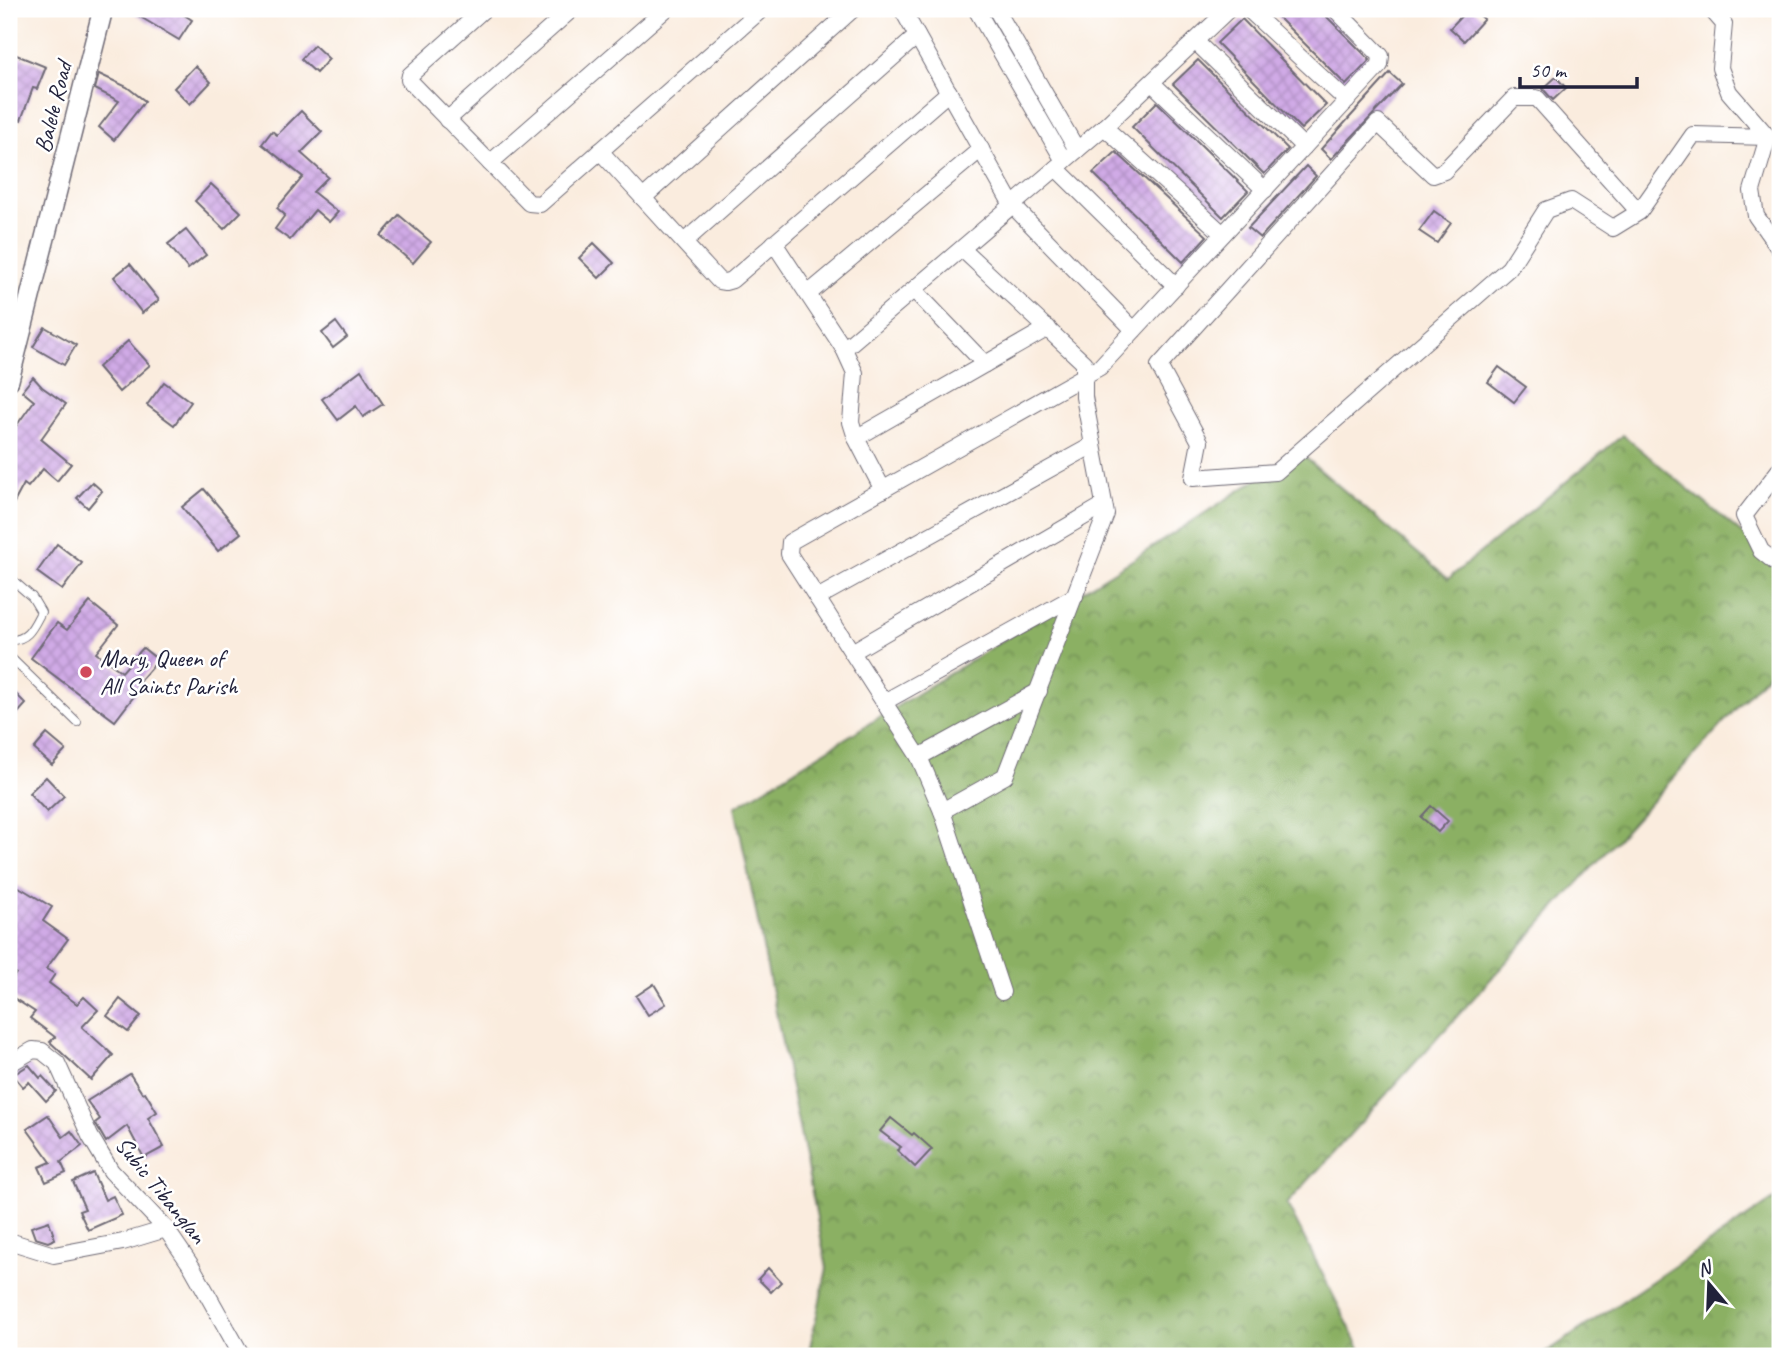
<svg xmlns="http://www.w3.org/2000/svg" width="1789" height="1365" viewBox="0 0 1789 1365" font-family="Caveat,sans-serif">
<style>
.forest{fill:url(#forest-crowns);stroke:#566950;stroke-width:2}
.building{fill:url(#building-cross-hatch)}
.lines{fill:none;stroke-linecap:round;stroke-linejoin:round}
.service-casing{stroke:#6e6974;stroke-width:10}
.minor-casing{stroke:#6e6974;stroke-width:18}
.tertiary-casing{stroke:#6e6974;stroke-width:22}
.service{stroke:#fff;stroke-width:8}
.minor{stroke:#fff;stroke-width:16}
.tertiary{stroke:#fff;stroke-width:19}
.poi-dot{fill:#d1495b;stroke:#fff;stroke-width:2.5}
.labels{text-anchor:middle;stroke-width:5;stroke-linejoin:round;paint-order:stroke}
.street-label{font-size:24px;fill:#22223b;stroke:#fff}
.poi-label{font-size:24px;fill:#22223b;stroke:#fff;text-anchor:start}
</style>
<defs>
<pattern id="forest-crowns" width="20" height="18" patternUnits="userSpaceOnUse" patternTransform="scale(1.75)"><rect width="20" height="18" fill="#8bb064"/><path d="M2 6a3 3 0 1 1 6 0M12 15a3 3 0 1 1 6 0" fill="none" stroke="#718f54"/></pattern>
<pattern id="building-cross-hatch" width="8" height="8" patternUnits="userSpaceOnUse" patternTransform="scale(1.75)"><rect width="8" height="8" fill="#d0aae6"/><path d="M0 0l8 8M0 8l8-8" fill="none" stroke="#b292c6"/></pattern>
</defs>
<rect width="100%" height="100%" fill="#fff"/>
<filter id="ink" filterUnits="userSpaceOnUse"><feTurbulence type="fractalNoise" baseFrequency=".0143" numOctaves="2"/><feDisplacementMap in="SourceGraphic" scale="14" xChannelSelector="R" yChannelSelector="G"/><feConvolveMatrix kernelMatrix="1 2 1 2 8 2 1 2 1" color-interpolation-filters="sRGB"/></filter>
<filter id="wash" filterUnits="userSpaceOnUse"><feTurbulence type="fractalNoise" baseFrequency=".00686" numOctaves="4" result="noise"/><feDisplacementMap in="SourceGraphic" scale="28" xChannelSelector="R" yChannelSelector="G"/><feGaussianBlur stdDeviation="1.57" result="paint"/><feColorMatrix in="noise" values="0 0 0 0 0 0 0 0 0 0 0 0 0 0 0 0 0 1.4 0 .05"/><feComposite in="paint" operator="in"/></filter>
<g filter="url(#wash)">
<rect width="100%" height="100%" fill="#faecde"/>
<!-- forest -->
<g class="forest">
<path d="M1623 435 1780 565V660L1287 1204 1364 1356H808L827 1268 735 807 1137 557 1299 452 1448 579Z"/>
<path d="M1780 1195V1356H1541Z"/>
</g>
<g id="blocks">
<!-- building -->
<g class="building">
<path d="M127 9H175L192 20 179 40Z"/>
<path d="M1270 9H1319L1370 60 1346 85Z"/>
<path d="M1468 9H1473L1484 19 1464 41 1450 28Z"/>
<path d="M1242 19 1326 105 1301 129 1217 43Z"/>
<path d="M314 45 329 59 316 73 301 59Z"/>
<path d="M9 52 46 67 37 89 33 88 21 120 9 116Z"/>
<path d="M1198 60 1288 149 1264 174 1173 84Z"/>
<path d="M195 66 211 82 190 104 174 88Z"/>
<path d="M1390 73 1402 84 1331 159 1321 149Z"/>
<path d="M99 74 127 87 145 101 114 140 99 127 119 101 95 89Z"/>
<path d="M1556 77 1566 88 1553 100 1543 89Z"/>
<path d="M1157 102 1248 191 1223 217 1132 127Z"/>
<path d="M301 111 322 132 301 153 328 177 313 192 338 212 329 222 315 210 290 240 275 229 285 215 277 208 303 177 262 144 272 131 277 135Z"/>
<path d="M1116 152 1207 236 1183 262 1093 173Z"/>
<path d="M1306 166 1316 176 1260 238 1248 228Z"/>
<path d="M211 184 241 212 224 229 195 201Z"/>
<path d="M1434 211 1451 223 1437 243 1419 231Z"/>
<path d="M399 215 431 242 413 263 381 236Z"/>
<path d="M186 230 206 255 188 269 168 244Z"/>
<path d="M594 243 614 263 599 278 579 258Z"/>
<path d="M130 264 159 300 142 313 114 277Z"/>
<path d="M336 322 347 337 333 348 322 333Z"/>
<path d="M45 327 76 345 64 365 33 347Z"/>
<path d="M128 341 150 365 119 392 98 367Z"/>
<path d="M1499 367 1526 387 1514 402 1488 382Z"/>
<path d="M361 370 383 404 363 417 356 406 338 420 322 399Z"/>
<path d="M33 377 42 387 66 404 41 439 71 464 57 481 43 469 28 487 24 484 9 512V436L34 401 22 391Z"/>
<path d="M164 382 191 402 174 425 147 405Z"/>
<path d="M92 482 102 491 88 508 77 498Z"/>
<path d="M204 489 241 533 218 551 182 507Z"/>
<path d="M57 544 82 563 62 590 37 572Z"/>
<path d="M90 602 118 625 96 653 122 672 143 648 158 660 137 684 141 687 115 721 31 658 57 623 67 630Z"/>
<path d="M9 687 26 704 9 723Z"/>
<path d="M47 734 66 750 52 765 34 749Z"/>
<path d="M46 777 64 796 47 812 29 793Z"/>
<path d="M1431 806 1448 821 1438 832 1421 817Z"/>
<path d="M9 881 52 907 43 921 68 939 46 969 55 974 49 983 77 1004 84 997 98 1010 82 1027 113 1055 91 1080 50 1042 55 1037 30 1018 35 1012 9 995V985L16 973 9 969Z"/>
<path d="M654 984 666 1004 648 1015 636 996Z"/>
<path d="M120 999 141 1016 128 1032 107 1016Z"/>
<path d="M29 1065 40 1078 42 1076 56 1091 46 1101 29 1082 23 1087 13 1075Z"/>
<path d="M130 1074 142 1093 145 1092 157 1112 148 1118 164 1147 144 1158 127 1126 106 1142 95 1123 100 1119 87 1101Z"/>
<path d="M48 1115 63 1137 71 1131 82 1146 61 1162 66 1173 46 1182 39 1167 51 1162 27 1129Z"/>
<path d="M891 1118 912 1135 914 1133 932 1149 915 1167 897 1150 901 1147 880 1131Z"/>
<path d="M93 1173 105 1200 113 1196 122 1215 88 1230 79 1211 85 1209 73 1182Z"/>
<path d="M49 1221 55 1239 48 1242 35 1238 31 1227Z"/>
<path d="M768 1268 781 1282 771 1292 758 1279Z"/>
</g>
</g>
</g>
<g filter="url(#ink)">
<use href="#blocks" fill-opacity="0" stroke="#6e6974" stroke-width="2"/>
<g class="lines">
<!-- service casing -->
<g class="service-casing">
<g id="service">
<path d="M9 577 32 597 41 612C33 627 28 641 9 640"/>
<path d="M9 656 77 722"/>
</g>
</g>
<!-- minor casing -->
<g class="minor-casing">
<g id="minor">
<path d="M484 9 410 75 409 80 529 203 540 204 762 9"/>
<path d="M902 9 1012 205 1134 330"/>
<path d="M976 9 1064 161"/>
<path d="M996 9 1077 150"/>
<path d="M1248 9 1347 101"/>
<path d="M1711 9 1724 24 1720 68 1729 92 1768 137 1752 191 1756 216 1780 250"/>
<path d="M1195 41 1304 147"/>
<path d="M1152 83 1265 190"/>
<path d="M447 120 572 9"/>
<path d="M1104 127 1223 234"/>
<path d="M600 151 719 281 725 282 732 280 949 92"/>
<path d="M490 163 666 9"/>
<path d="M1056 168 1176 286"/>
<path d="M643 198 853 9"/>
<path d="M1639 212 1537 98H1514L1444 171 1433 175 1378 123 1159 366 1200 442 1193 478 1276 472 1509 268 1546 210 1571 201 1613 228 1639 212 1693 135 1768 137"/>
<path d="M684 242 917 36"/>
<path d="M774 243 844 349 855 373 851 422 856 438 883 490"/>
<path d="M914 290 985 364"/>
<path d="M808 294 981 149"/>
<path d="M844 349 1104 127 1229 9"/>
<path d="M856 438 1048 328"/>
<path d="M1780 469 1744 516 1761 551 1780 566"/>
<path d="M817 598 1093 445"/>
<path d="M852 652 1104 505"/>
<path d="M884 702 1075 596"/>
<path d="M919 757 1039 691"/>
<path d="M942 811 1005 776 1106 514 1084 397V363L962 249"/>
<path d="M1002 992 942 811 919 757 789 554 790 542 1100 367 1380 65 1381 56 1335 9"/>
<path d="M9 1064 33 1050 42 1051 57 1063 90 1136 111 1171 166 1229 192 1267 242 1356"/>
<path d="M9 1241 54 1255 123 1242 166 1229"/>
</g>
</g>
<!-- tertiary casing -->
<g class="tertiary-casing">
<path id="tertiary" d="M9 380 103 9"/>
</g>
<!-- service -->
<use href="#service" class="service"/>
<!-- minor -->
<use href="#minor" class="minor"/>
<!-- tertiary -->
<use href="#tertiary" class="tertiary"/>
</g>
</g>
<!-- markers -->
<circle class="poi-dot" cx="86" cy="672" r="7"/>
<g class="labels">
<!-- street labels -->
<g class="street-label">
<text transform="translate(53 107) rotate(-76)" y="8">Balele Road</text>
<text transform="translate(161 1190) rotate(51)" y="8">Subic Tibanglan</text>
</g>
<!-- poi labels -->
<g class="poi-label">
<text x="100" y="666">Mary, Queen of<tspan x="100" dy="28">All Saints Parish</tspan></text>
</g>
</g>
<!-- margin -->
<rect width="1789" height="1365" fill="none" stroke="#fff" stroke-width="35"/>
<!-- north arrow -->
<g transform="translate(1709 1284) rotate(341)" stroke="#ffffff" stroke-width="5" paint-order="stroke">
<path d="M0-5L12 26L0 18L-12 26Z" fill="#22223b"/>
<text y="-10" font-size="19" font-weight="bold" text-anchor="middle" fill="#22223b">N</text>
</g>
<!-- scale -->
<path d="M1520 77v10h117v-10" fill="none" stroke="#22223b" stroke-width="3.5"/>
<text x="1530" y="77" font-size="21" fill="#22223b" stroke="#ffffff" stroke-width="5" paint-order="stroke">50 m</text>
</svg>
